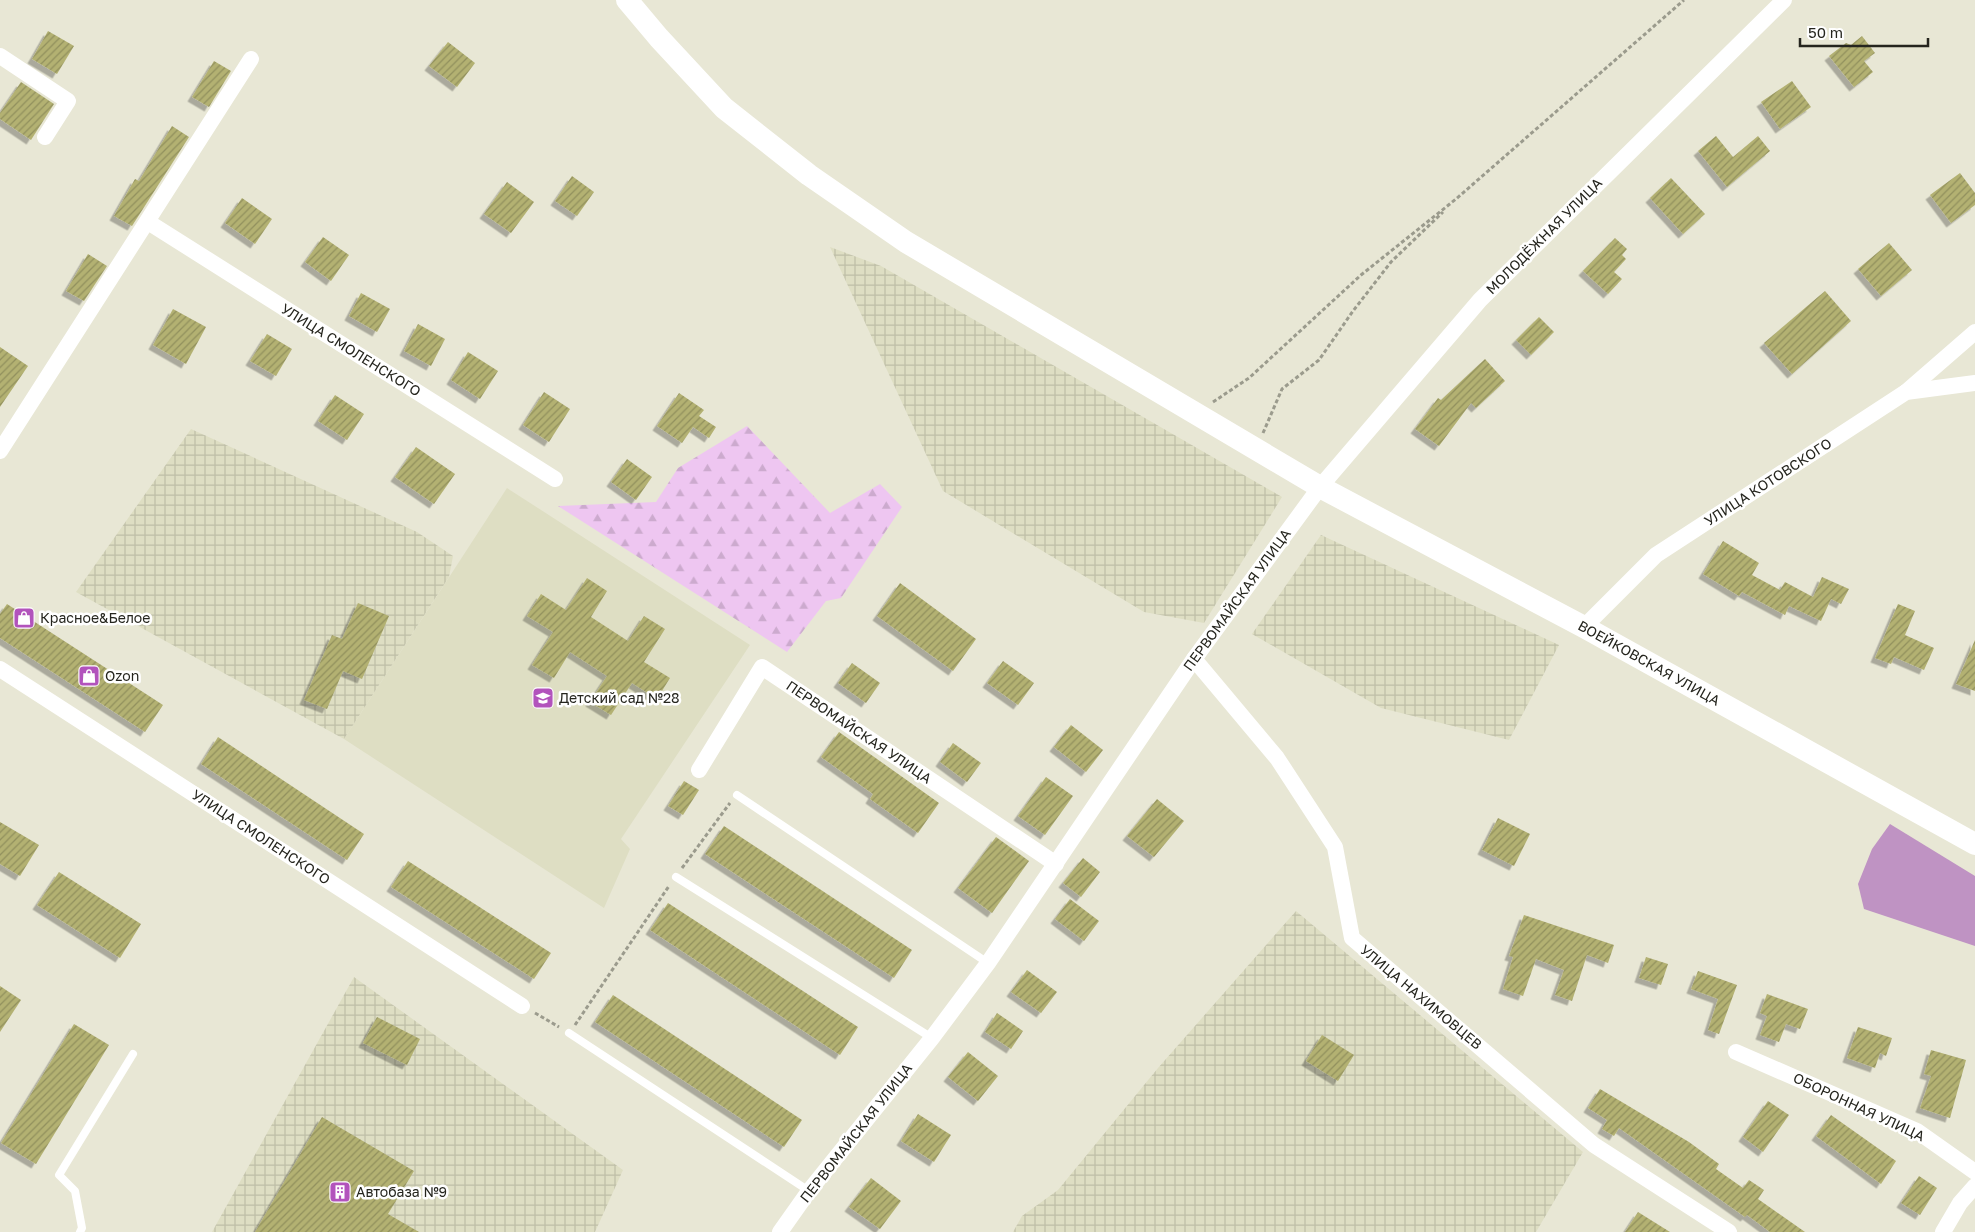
<svg xmlns="http://www.w3.org/2000/svg" width="1975" height="1232" viewBox="0 0 1975 1232" font-family="'Golos Text',sans-serif">
<style>
.built{fill:#dedec3}
.industrial{fill:url(#industrial-grid)}
.forest{fill:url(#forest-firs)}
.water{fill:#bf93c3}
.building{fill:url(#building-hatch);filter:url(#shadow)}
.lines{fill:none;stroke-linecap:round;stroke-linejoin:round}
.path{stroke:#9b9b8d;stroke-width:3;stroke-dasharray:4 2.5;stroke-linecap:butt}
.service{stroke:#fff;stroke-width:8}
.minor{stroke:#fff;stroke-width:16}
.secondary{stroke:#fff;stroke-width:22}
.labels{text-anchor:middle;stroke-width:5;stroke-linejoin:round;paint-order:stroke}
.street-label{font-size:14px;fill:#25251e;stroke:#fff}
.poi-label{font-size:14px;fill:#25251e;stroke:#fff;text-anchor:start}
</style>
<defs>
<pattern id="industrial-grid" width="8" height="8" patternUnits="userSpaceOnUse" patternTransform="scale(1.25)"><rect width="8" height="8" fill="#dedec3"/><path d="M0 4h8M4 0v8" fill="none" stroke="#bebea7"/></pattern>
<pattern id="forest-firs" width="22" height="20" patternUnits="userSpaceOnUse" patternTransform="scale(1.25)"><rect width="22" height="20" fill="#eec6f1"/><path d="M5 1l3.5 6h-7zM16 11l3.5 6h-7z" fill="#ccaace"/></pattern>
<pattern id="building-hatch" width="6" height="6" patternUnits="userSpaceOnUse" patternTransform="scale(1.25)"><rect width="6" height="6" fill="#b3b172"/><path d="M-1 1l2-2M0 6l6-6M5 7l2-2" fill="none" stroke="#91905d"/></pattern>
<filter id="shadow"><feDropShadow dx="-4.5" dy="4.5" stdDeviation="0" flood-color="#0004"/></filter>
</defs>
<rect width="100%" height="100%" fill="#e8e7d5"/>
<!-- built -->
<path class="built" d="M507 488 750 645 621 839 630 849 604 908 344 739Z"/>
<!-- industrial -->
<g class="industrial">
<path d="M830 247 881 266 1282 497 1204 623 1144 612 943 491Z"/>
<path d="M191 429 417 532 453 556 449 577 344 739 76 592Z"/>
<path d="M1321 535 1559 645 1509 740 1381 708 1252 634Z"/>
<path d="M1296 911 1583 1152 1536 1232H1013L1022 1216 1058 1190 1158 1068Z"/>
<path d="M354 977 623 1170 595 1232H212Z"/>
</g>
<!-- forest -->
<path class="forest" d="M747 426 830 513 880 484 902 507 841 598 826 601 787 652 558 506 656 502 678 468Z"/>
<!-- water -->
<path class="water" d="M1890 824 1975 876V946L1864 909 1858 884 1872 849Z"/>
<!-- building -->
<g class="building">
<path d="M48 31 74 46 57 74 32 59Z"/>
<path d="M1862 36 1875 53 1864 61 1873 72 1854 87 1829 56 1846 43 1851 45Z"/>
<path d="M448 42 475 63 457 87 429 66Z"/>
<path d="M214 61 231 71 209 107 192 97Z"/>
<path d="M1792 81 1811 107 1780 129 1761 102Z"/>
<path d="M21 82 54 104 31 140 0 119V113Z"/>
<path d="M172 126 189 137 132 226 114 216 135 179 139 181Z"/>
<path d="M1716 136 1733 157 1758 136 1770 151 1727 187 1698 151Z"/>
<path d="M1960 173 1975 193V205L1951 223 1930 195Z"/>
<path d="M572 176 594 192 577 216 555 201Z"/>
<path d="M1671 178 1705 214 1683 234 1650 198Z"/>
<path d="M507 182 534 202 511 233 484 214Z"/>
<path d="M242 198 272 219 255 244 225 223Z"/>
<path d="M323 237 349 255 331 281 305 262Z"/>
<path d="M1615 238 1627 249 1622 255 1626 259 1614 272 1622 279 1608 294 1583 271Z"/>
<path d="M1889 243 1912 270 1881 296 1858 269Z"/>
<path d="M88 254 107 266 84 301 66 291Z"/>
<path d="M1825 291 1851 321 1792 374 1764 343Z"/>
<path d="M361 293 390 309 377 332 349 316Z"/>
<path d="M173 309 206 327 186 364 153 345Z"/>
<path d="M1539 317 1554 332 1531 355 1516 340Z"/>
<path d="M418 324 445 339 431 366 404 351Z"/>
<path d="M267 334 292 349 276 376 250 361Z"/>
<path d="M0 347 28 366 0 407Z"/>
<path d="M468 352 498 371 480 399 451 380Z"/>
<path d="M1485 359 1505 381 1476 408 1471 403 1439 446 1415 429 1438 398 1441 400Z"/>
<path d="M544 392 570 409 549 442 523 425Z"/>
<path d="M679 393 704 410 699 416 716 427 709 438 693 427 682 443 657 426Z"/>
<path d="M335 395 364 414 347 440 318 421Z"/>
<path d="M416 447 455 474 434 504 395 477Z"/>
<path d="M627 459 652 477 636 500 611 482Z"/>
<path d="M1723 541 1759 563 1752 575 1780 590 1785 582 1813 597 1822 577 1849 589 1841 604 1831 599 1821 621 1789 606 1785 615 1742 592 1739 596 1703 574Z"/>
<path d="M587 578 607 591 591 617 628 641 644 616 665 629 644 662 670 678 657 699 632 683 611 715 590 702 607 676 570 652 554 678 532 665 553 632 527 616 541 594 566 610Z"/>
<path d="M900 583 976 639 953 671 877 616Z"/>
<path d="M358 603 389 616 362 679 343 671 327 709 304 700 332 635 342 639Z"/>
<path d="M7 604 163 705 145 732 0 638V614Z"/>
<path d="M1898 604 1915 611 1905 635 1934 648 1924 670 1894 657 1891 664 1875 658Z"/>
<path d="M1975 640V691L1956 684Z"/>
<path d="M1003 661 1034 683 1018 705 987 683Z"/>
<path d="M852 663 880 683 866 703 838 683Z"/>
<path d="M1071 725 1103 750 1086 772 1054 747Z"/>
<path d="M839 732 939 803 918 833 870 799 873 794 821 757Z"/>
<path d="M218 737 364 834 347 860 201 764Z"/>
<path d="M953 743 981 763 967 782 940 762Z"/>
<path d="M1046 777 1073 796 1045 835 1018 816Z"/>
<path d="M684 781 699 790 683 815 668 806Z"/>
<path d="M1157 799 1184 821 1154 857 1127 836Z"/>
<path d="M1498 818 1530 834 1514 866 1482 850Z"/>
<path d="M0 822 39 845 20 876 0 864Z"/>
<path d="M724 826 912 950 894 978 705 854Z"/>
<path d="M996 837 1029 861 992 913 958 888Z"/>
<path d="M1083 858 1100 872 1081 897 1063 883Z"/>
<path d="M408 861 551 953 534 979 391 887Z"/>
<path d="M59 872 141 924 120 958 37 905Z"/>
<path d="M1070 899 1099 921 1084 941 1055 919Z"/>
<path d="M668 903 858 1027 840 1055 650 930Z"/>
<path d="M1524 915 1614 945 1608 963 1587 955 1572 1001 1555 995 1564 970 1536 959 1523 996 1503 989 1513 957 1509 956Z"/>
<path d="M1646 957 1668 964 1661 985 1639 978Z"/>
<path d="M1027 970 1057 992 1041 1013 1011 992Z"/>
<path d="M1698 971 1737 985 1719 1034 1708 1030 1718 999 1691 989Z"/>
<path d="M0 986 21 1000 0 1032Z"/>
<path d="M1767 994 1808 1009 1800 1029 1786 1024 1779 1042 1760 1035 1767 1016 1760 1013Z"/>
<path d="M613 995 802 1120 784 1147 595 1022Z"/>
<path d="M997 1013 1023 1031 1011 1049 985 1032Z"/>
<path d="M377 1017 420 1039 407 1065 363 1043Z"/>
<path d="M74 1024 109 1045 36 1164 1 1143Z"/>
<path d="M1858 1027 1892 1038 1886 1056 1880 1053 1875 1068 1847 1058Z"/>
<path d="M1322 1035 1354 1055 1338 1081 1306 1061Z"/>
<path d="M1931 1050 1966 1060 1950 1118 1920 1108 1931 1076 1924 1074Z"/>
<path d="M968 1052 998 1076 978 1101 948 1077Z"/>
<path d="M1600 1089 1689 1142 1719 1164 1716 1169 1743 1188 1749 1180 1764 1190 1758 1199 1805 1232H1770L1747 1215 1745 1217 1619 1128 1614 1136 1602 1129 1607 1120 1588 1108Z"/>
<path d="M1768 1101 1789 1115 1763 1152 1743 1137Z"/>
<path d="M918 1114 951 1135 934 1162 901 1141Z"/>
<path d="M1831 1115 1896 1161 1881 1184 1816 1136Z"/>
<path d="M322 1117 414 1171 388 1214 419 1232H255Z"/>
<path d="M1919 1176 1937 1188 1920 1215 1901 1203Z"/>
<path d="M871 1178 901 1201 880 1229 849 1207Z"/>
<path d="M1638 1212 1670 1232H1625Z"/>
</g>
<g class="lines">
<!-- path -->
<g class="path">
<path d="M1213 402 1249 378 1361 275 1456 199 1684 0"/>
<path d="M1263 433 1282 389 1319 360 1353 311 1391 262 1443 212"/>
<path d="M682 868 730 803"/>
<path d="M535 1013 559 1027"/>
<path d="M575 1025 669 886"/>
</g>
<!-- service -->
<g class="service">
<path d="M737 795 988 963"/>
<path d="M676 877 932 1038"/>
<path d="M569 1033 809 1191"/>
<path d="M80 1232 82 1228 75 1191 59 1175 133 1054"/>
</g>
<!-- minor -->
<g class="minor">
<path d="M0 56 68 101 45 137"/>
<path d="M148 222 555 479"/>
<path d="M1906 392 1975 332"/>
<path d="M0 451 251 59"/>
<path d="M1584 627 1656 555 1906 392 1975 383"/>
<path d="M1194 659 1277 758 1335 847 1352 938 1594 1145 1729 1232"/>
<path d="M0 669 522 1006"/>
<path d="M699 770 762 667 1056 864"/>
<path d="M1736 1052 1917 1131 1975 1172"/>
<path d="M780 1232 809 1191 932 1038 988 963 1194 659 1320 487 1480 300 1784 0"/>
<path d="M1943 1232 1960 1203 1975 1186"/>
</g>
<!-- secondary -->
<path class="secondary" d="M627 0 659 38 724 108 809 175 906 242 1320 487 1584 627 1975 844"/>
</g>
<!-- icons -->
<defs>
<g id="shop-square" transform="scale(1.125)"><rect x="-9" y="-9" width="18" height="18" rx="4" fill="#b253bc" stroke="#fff"/><path d="M-5-2.5h2.3a2.7 3.5 0 0 1 5.4 0H5L5.5 6h-11ZM-1.5-2.5h3a1.5 2.3 0 0 0-3 0Z" fill="#fff"/></g>
<g id="school-square" transform="scale(1.125)"><rect x="-9" y="-9" width="18" height="18" rx="4" fill="#b253bc" stroke="#fff"/><path d="M0-5L7-2L0 1L-7-2ZM-4 1L0 2.5L4 1V4Q0 6-4 4Z" fill="#fff"/></g>
<g id="building-square" transform="scale(1.125)"><rect x="-9" y="-9" width="18" height="18" rx="4" fill="#b253bc" stroke="#fff"/><path d="M-4-6H4V6H1V3H-1V6H-4ZM-2.5-4.3h1.7v1.8h-1.7ZM.8-4.3h1.7v1.8H.8ZM-2.5-1h1.7V.8h-1.7ZM.8-1h1.7V.8H.8Z" fill="#fff"/></g>
</defs>
<g fill-rule="evenodd">
<use href="#shop-square" x="24" y="618"/>
<use href="#shop-square" x="89" y="676"/>
<use href="#school-square" x="543" y="698"/>
<use href="#building-square" x="340" y="1192"/>
</g>
<g class="labels">
<!-- street labels -->
<g class="street-label">
<text transform="translate(1544 236) rotate(-45)" y="5">МОЛОДЁЖНАЯ УЛИЦА</text>
<text transform="translate(351 350) rotate(32)" y="5">УЛИЦА СМОЛЕНСКОГО</text>
<text transform="translate(1768 482) rotate(-33)" y="5">УЛИЦА КОТОВСКОГО</text>
<text transform="translate(1237 600) rotate(-54)" y="5">ПЕРВОМАЙСКАЯ УЛИЦА</text>
<text transform="translate(1649 663) rotate(29)" y="5">ВОЕЙКОВСКАЯ УЛИЦА</text>
<text transform="translate(859 732) rotate(34)" y="5">ПЕРВОМАЙСКАЯ УЛИЦА</text>
<text transform="translate(261 837) rotate(33)" y="5">УЛИЦА СМОЛЕНСКОГО</text>
<text transform="translate(1421 997) rotate(40)" y="5">УЛИЦА НАХИМОВЦЕВ</text>
<text transform="translate(1859 1107) rotate(25)" y="5">ОБОРОННАЯ УЛИЦА</text>
<text transform="translate(856 1133) rotate(-52)" y="5">ПЕРВОМАЙСКАЯ УЛИЦА</text>
</g>
<!-- poi labels -->
<g class="poi-label">
<text x="40" y="623">Красное&amp;Белое</text>
<text x="105" y="681">Ozon</text>
<text x="559" y="703">Детский сад №28</text>
<text x="356" y="1197">Автобаза №9</text>
</g>
</g>
<!-- scale -->
<path d="M1800 38v8h128v-8" fill="none" stroke="#25251e" stroke-width="2.5"/>
<text x="1808" y="38" font-size="15" fill="#25251e" stroke="#ffffff" stroke-width="4" paint-order="stroke">50 m</text>
</svg>
